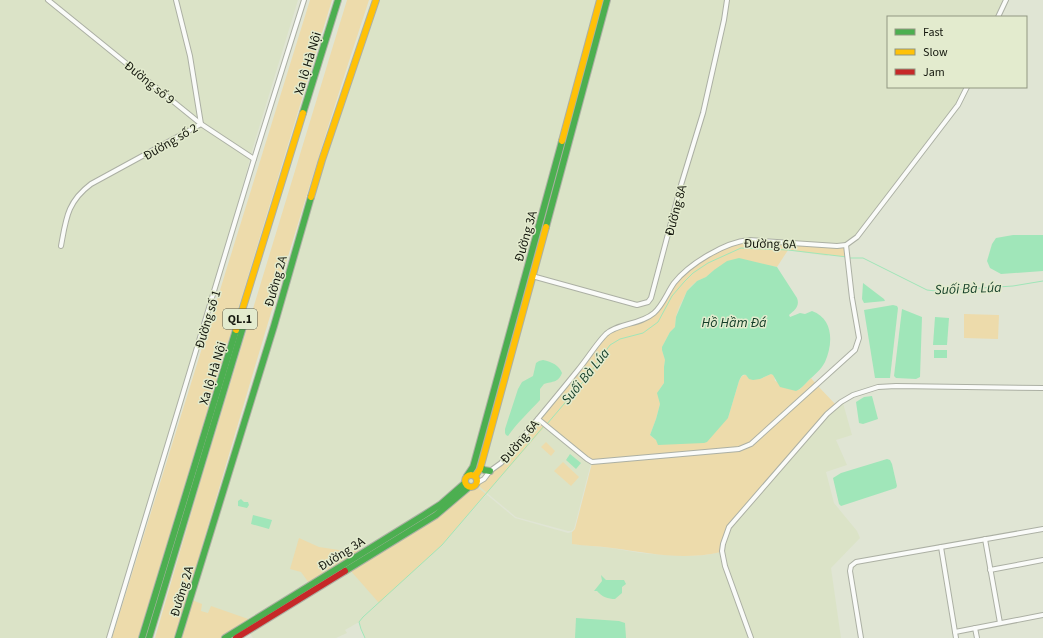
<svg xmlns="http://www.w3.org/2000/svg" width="1043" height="638" viewBox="0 0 1043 638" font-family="'Source Sans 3',sans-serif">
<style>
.built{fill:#dbe3c7;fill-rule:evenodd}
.green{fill:#eddbab}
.water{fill:#a0e6b9}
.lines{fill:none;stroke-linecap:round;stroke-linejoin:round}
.stream{stroke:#a0e6b9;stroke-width:1}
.street-casing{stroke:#acb0a4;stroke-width:6}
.fast-casing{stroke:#acb0a4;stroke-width:8}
.slow-casing{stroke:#acb0a4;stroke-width:8}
.jam-casing{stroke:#acb0a4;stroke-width:8}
.street{stroke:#fafbf9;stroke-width:4}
.fast{stroke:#4caf50;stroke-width:6}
.slow{stroke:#ffc107;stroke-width:6}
.jam{stroke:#c62828;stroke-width:6}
.labels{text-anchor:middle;stroke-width:3;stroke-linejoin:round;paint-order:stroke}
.shield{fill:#e3ebce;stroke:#535748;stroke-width:1}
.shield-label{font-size:12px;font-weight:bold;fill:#15180e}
.street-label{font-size:13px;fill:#15180e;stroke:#e3ebce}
.water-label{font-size:14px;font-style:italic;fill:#143e28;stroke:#e3ebce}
</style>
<rect width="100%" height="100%" fill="#e0e5d4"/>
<!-- built -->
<g class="built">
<path d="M0 0H298L254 144 220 269 108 638H0Z"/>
<path d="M378 0H1005L997 17H888V87H965L957 104 856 236 827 256 788 250 591 463 574 529 571 531H568L516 517 487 493 486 494 515 518 568 533 572 532V544L611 548 641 553 663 555 691 556 706 555 721 552 724 566 729 585 750 638H365L359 622 345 630 347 633 336 638H253L249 632 240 638H181L317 182ZM477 487 486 495 442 545 379 603 473 489Z"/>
<path d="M843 403 852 435 836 440 847 465 826 472 834 503 857 531 860 538 831 568 841 638H753L726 565 724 551V544L731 528 813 431 828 415Z"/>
</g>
<!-- green -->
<g class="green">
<path d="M310 0H332L138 638H112Z"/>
<path d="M347 0H369C299 211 238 425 175 638H155L199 486Z"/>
<path d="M602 0H605L534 261H531Z"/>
<path d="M749 241 845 246 847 257 788 250 777 267 753 262 714 270 706 277 697 281 691 286 687 291 679 307 676 316 675 327 670 332 662 347V350L665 360 664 367V383L659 390 660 404 656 419 650 435 658 442 728 418 739 381C741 377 742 375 746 375L748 377 760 379 771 374 774 375 775 381 799 390 811 378 816 384 750 443 739 451 752 445 818 386 836 405 728 527 721 552C681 561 651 553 612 548 598 546 585 546 572 544V532L575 529 592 463 547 424 487 493 478 485 479 479 496 470 502 464 587 362 608 334 643 321 651 317C661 303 671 288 683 275 700 258 726 247 749 241Z"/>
<path d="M523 291 525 292 478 468 474 473H472Z"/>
<path d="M964 314 999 315 998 339 964 338Z"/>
<path d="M546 442 555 451 551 456 541 447Z"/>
<path d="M563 462 579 477 571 486 554 471Z"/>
<path d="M477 487 486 494 442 545 379 603 350 570 470 489Z"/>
<path d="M299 538 319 547 339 550 349 549 354 551 358 549 361 551 309 583 301 572 290 569Z"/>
<path d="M192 600 202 604 201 611 208 613 211 606 251 620 222 638H181Z"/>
</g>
<!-- water -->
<g class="water">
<path d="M1013 235H1043V271L1001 274 990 268 987 261 992 244 996 238Z"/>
<path d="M739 258 777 267 797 298C800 306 795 310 789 315L790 317 800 313 805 314 812 311C834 319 833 344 825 362 821 370 814 375 808 381 804 385 801 389 796 391L780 387 773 375 771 374 760 379 753 380 749 379 746 375C742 374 741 377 739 381L728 418 707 442 704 443 658 445 656 440 650 435 656 419 660 404 657 393 664 383V367L665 360 662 350V347L670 332 675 327 676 317 687 291 697 281 706 277 714 270 727 261Z"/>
<path d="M863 283 884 299 885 301 864 303 862 299Z"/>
<path d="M893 305 897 306 898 308 890 378H875L864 310Z"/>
<path d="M902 309 922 317 920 377 916 379 896 378 894 376Z"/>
<path d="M935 317 949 318 947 345H933Z"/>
<rect x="934" y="350" width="13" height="8"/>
<path d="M543 360C552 362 559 365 562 373 558 383 553 381 544 384L540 389V400C529 412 517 423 508 436L506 435 505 433V429L518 389 522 382 533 376 536 363 539 361Z"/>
<path d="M872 396 878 419 863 424 859 423 856 402 864 397Z"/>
<path d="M570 454 581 463 576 469 566 460Z"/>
<path d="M887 459 890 460 892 464 897 486 896 488 841 506 839 504 833 478 841 473Z"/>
<path d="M241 499 244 502H248L249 505 247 508 238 506V501Z"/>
<path d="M253 515 272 520 269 529 251 524Z"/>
<path d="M601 575 606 580H624L626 584 622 587V593L615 599C608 599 602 597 597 591H594L602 581Z"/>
<path d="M576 618 619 621 625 623 626 638H575Z"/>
</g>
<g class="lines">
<!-- stream -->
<g class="stream">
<path d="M850 258H863L927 290 936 291 1013 286 1043 281"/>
<path d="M547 424 587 377 610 345 620 339 643 333 658 322 672 296 684 282 693 273 708 263 741 248 788 250 847 257"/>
<path d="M365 638 361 629 359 622 363 617 442 545 544 426"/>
</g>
<!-- street casing -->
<g class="street-casing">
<g id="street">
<path d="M48 0 201 124 254 159"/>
<path d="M998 17 1006 0"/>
<path d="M61 246C66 219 67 202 91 184L201 124 190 56 176 0"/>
<path d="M532 276 637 305 648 302 651 298 681 185 703 113 724 20 727 0"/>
<path d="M538 419 587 459 592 462 739 449 751 444 855 350 859 338 852 298 846 245"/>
<path d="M477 483 484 479 490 471 501 463C527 432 553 401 578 370 588 358 596 344 606 334 618 323 640 325 654 313 663 305 667 293 674 283 689 264 725 242 749 240L837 246 846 245 857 237 958 105 967 87"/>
<path d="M985 539 1000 623"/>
<path d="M941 547 956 638"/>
<path d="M990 570 1043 560"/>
<path d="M975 628 977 638"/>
<path d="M955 632 1043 615"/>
<path d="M109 638 254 159 304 0"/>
<path d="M751 638 725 566 722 551 723 544 729 527 827 414 841 402 853 395 878 387 896 386 1043 388"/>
<path d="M861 638 850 571 851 566 856 562 1043 529"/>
</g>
</g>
<!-- fast casing -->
<g class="fast-casing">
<g id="fast">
<path d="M303 113 338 0"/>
<path d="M546 227 607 0"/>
<path d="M481 467 484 470 490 471"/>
<path d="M467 476 473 467 475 460 562 141"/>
<path d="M345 571 436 515 469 487"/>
<path d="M142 638 236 330"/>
<path d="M149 638 246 317"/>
<path d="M178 638 274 326 311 197"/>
<path d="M225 638 424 515 441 504 465 483"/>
</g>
</g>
<!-- slow casing -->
<g class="slow-casing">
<g id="slow">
<path d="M562 141 600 0"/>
<path d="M311 197 322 160 376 0"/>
<path d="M236 330 303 113"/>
<circle cx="471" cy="481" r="6"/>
<path d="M475 476 480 469 546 227"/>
</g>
</g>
<!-- jam casing -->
<g class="jam-casing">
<path id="jam" d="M236 638 345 571"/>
</g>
<!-- street -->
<use href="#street" class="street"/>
<!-- fast -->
<use href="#fast" class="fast"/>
<!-- slow -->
<use href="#slow" class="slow"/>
<!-- jam -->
<use href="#jam" class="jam"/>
</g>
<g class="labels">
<!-- shield labels -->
<rect class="shield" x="223" y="309" width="34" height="20" rx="3"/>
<g class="shield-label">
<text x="240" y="323">QL.1</text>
</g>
<!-- street labels -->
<g class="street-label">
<text transform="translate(307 63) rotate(-73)" y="5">Xa lộ Hà Nội</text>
<text transform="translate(150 82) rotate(39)" y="5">Đường số 9</text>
<text transform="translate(170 141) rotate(-30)" y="5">Đường số 2</text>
<text transform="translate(675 210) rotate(-75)" y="5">Đường 8A</text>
<text transform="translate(525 236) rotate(-74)" y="5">Đường 3A</text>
<text transform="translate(770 243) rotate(1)" y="5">Đường 6A</text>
<text transform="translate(275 281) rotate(-74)" y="5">Đường 2A</text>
<text transform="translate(207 319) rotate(-73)" y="5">Đường số 1</text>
<text transform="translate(212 373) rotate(-73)" y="5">Xa lộ Hà Nội</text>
<text transform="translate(519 441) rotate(-50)" y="5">Đường 6A</text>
<text transform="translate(341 553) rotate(-32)" y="5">Đường 3A</text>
<text transform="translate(181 591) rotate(-73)" y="5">Đường 2A</text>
</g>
<!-- water labels -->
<g class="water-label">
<text transform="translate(968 288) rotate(-2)" y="5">Suối Bà Lúa</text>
<text x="734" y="327">Hồ Hầm Đá</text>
<text transform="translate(585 376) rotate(-51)" y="5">Suối Bà Lúa</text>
</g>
</g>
<!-- legend -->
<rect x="887" y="16" width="140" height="72" fill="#e3ebce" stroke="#919781"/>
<rect x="895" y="29" width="20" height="6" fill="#4caf50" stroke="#919781"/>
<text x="923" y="36" font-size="12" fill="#15180e">Fast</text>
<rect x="895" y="49" width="20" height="6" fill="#ffc107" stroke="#919781"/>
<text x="923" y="56" font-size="12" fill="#15180e">Slow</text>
<rect x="895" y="69" width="20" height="6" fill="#c62828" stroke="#919781"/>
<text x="923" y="76" font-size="12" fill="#15180e">Jam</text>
</svg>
